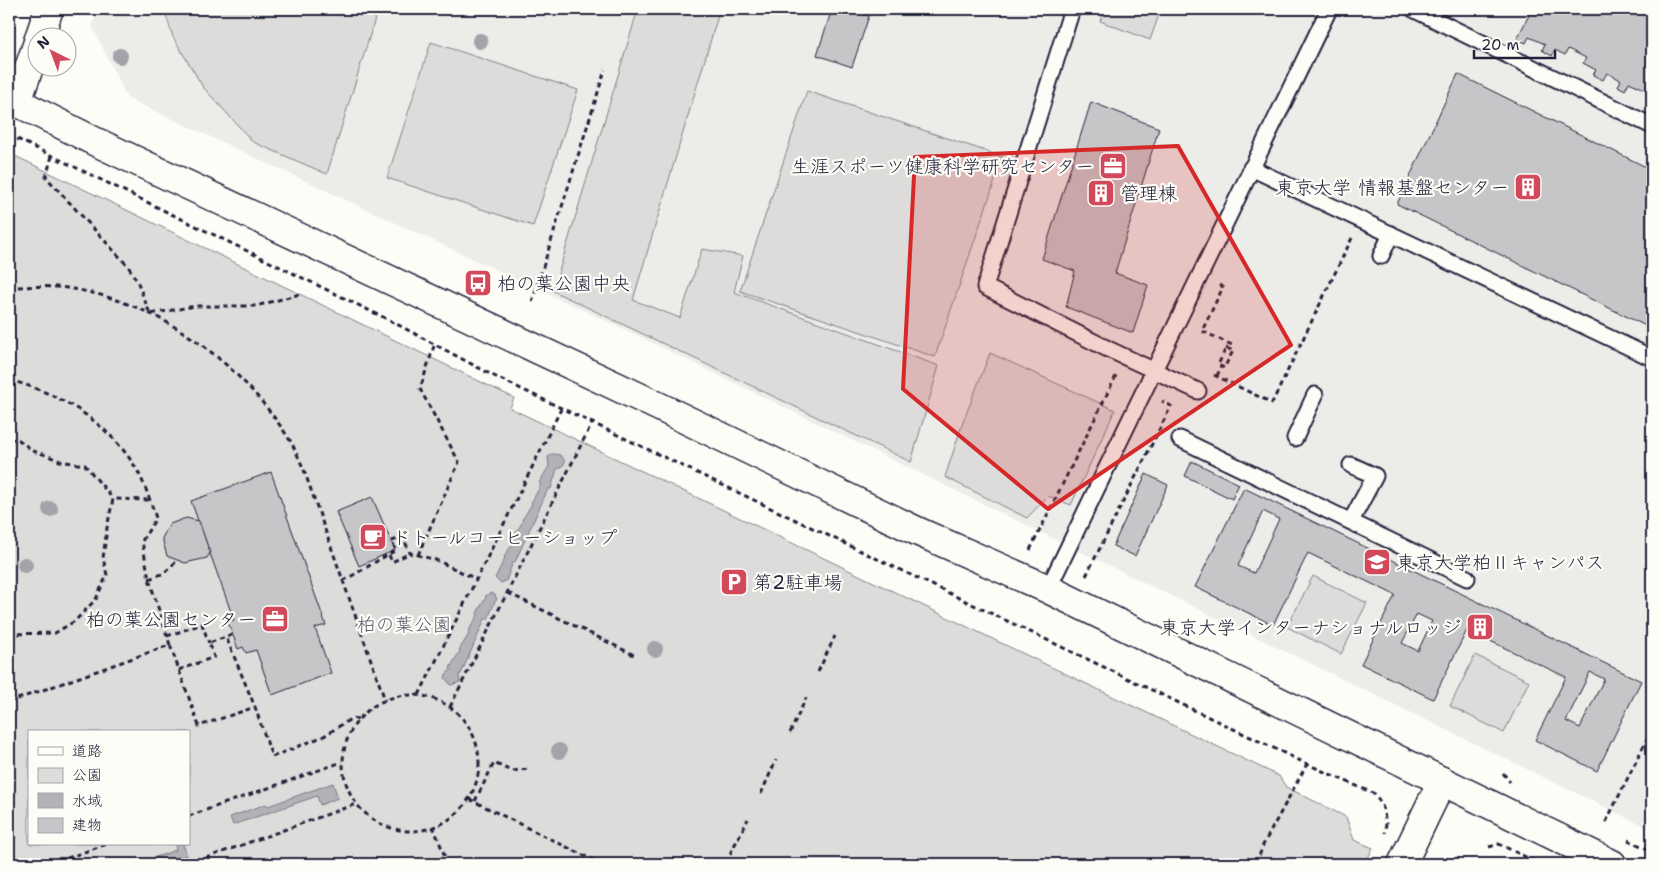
<svg xmlns="http://www.w3.org/2000/svg" width="1661" height="873" viewBox="0 0 1661 873" font-family="'Shantell Sans','Klee One',sans-serif">
<style>
.built{fill:#ecece9}
.green{fill:#dddcdb;stroke:#807f8b;fill-rule:evenodd}
.water{fill:#b2b2b7;stroke:#787885}
.building{fill:#c6c6c8;stroke:#22223b;fill-rule:evenodd}
.lines{fill:none;stroke-linecap:round;stroke-linejoin:round}
.service-casing{stroke:#22223b;stroke-width:19}
.tertiary-casing{stroke:#22223b;stroke-width:31}
.path{stroke:#22223b;stroke-width:3;stroke-dasharray:5 4;stroke-linecap:butt}
.service{stroke:#fdfcf7;stroke-width:15}
.tertiary{stroke:#fdfcf7;stroke-width:28}
.tree{fill:#a3a3aa}
.marked{fill:#d62828;fill-opacity:0.2;stroke:#d62828;stroke-width:4;stroke-linejoin:round}
.labels{text-anchor:middle;stroke-width:4.5;stroke-linejoin:round;paint-order:stroke}
.poi-label{font-size:19px;fill:#22223b;stroke:#fdfcf7;text-anchor:start}
.park-label{font-size:19px;fill:#5a5a6b;stroke:#fdfcf7}
</style>
<rect width="100%" height="100%" fill="#fdfcf7"/>
<filter id="ink" filterUnits="userSpaceOnUse"><feTurbulence type="fractalNoise" baseFrequency=".02" numOctaves="2"/><feDisplacementMap in="SourceGraphic" scale="10" xChannelSelector="R" yChannelSelector="G"/><feConvolveMatrix kernelMatrix="1 2 1 2 8 2 1 2 1" color-interpolation-filters="sRGB"/></filter>
<g filter="url(#ink)">
<!-- built -->
<path class="built" d="M98 9H1652V830L628 331 127 98 92 26Z"/>
<!-- green -->
<g class="green">
<path d="M164 9H378L327 174 253 142 203 87 173 37Z"/>
<path d="M638 9H720L633 300 680 318 702 249 743 256 734 292 939 366 911 462 553 291Z"/>
<path d="M1105 9H1161L1150 40 1100 21Z"/>
<path d="M431 42 578 90 533 226 387 178Z"/>
<path d="M807 91 1003 157 935 357 740 291Z"/>
<path d="M9 153 514 398 510 408 1279 776 1286 787 1346 817 1354 840 1373 848 1365 864H9ZM29 732H189V844H29Z"/>
<path d="M990 353 1115 410 1071 505 1048 496 1027 518 945 477 963 422Z"/>
<path d="M1313 576 1367 603 1341 654 1287 627Z"/>
<path d="M1475 655 1529 681 1504 733 1450 706Z"/>
</g>
<!-- water -->
<g class="water">
<path d="M552 454C559 454 562 455 565 462L562 467 557 469 551 489H548L515 562H513L506 581 500 583 495 578 505 558 504 557 515 540 513 538 523 521 522 520 532 504 531 503 541 485 539 483 549 466 548 457Z"/>
<path d="M491 593 495 595 497 600 495 601 488 619H485L461 674H459L460 682 451 685 445 678 446 674 451 670 450 668 460 651 459 650 469 634 468 632 478 615 477 613 486 597 485 596Z"/>
<path d="M333 783 338 798 320 805 317 796 233 825 230 817 266 804 268 806Z"/>
<path d="M175 844H183L187 855 161 864H136L176 850Z"/>
</g>
<!-- building -->
<g class="building">
<path d="M832 9H847L869 16 852 67 817 55Z"/>
<path d="M1532 9H1652V95L1650 100 1646 98 1649 91 1629 82 1625 90 1618 86 1621 80 1607 73 1603 80 1593 75 1596 70 1583 63 1586 58 1568 49 1565 55 1555 50 1552 56 1542 50 1545 44 1529 37 1526 43 1517 39Z"/>
<path d="M1458 74 1652 170V329L1397 204Z"/>
<path d="M1091 102 1159 128 1115 273 1148 285 1133 333 1066 307 1075 271 1042 259Z"/>
<path d="M1192 461 1239 484 1232 499 1185 476Z"/>
<path d="M271 472 326 625 315 628 331 673 272 695 256 650 246 653 243 647 238 649 228 622 234 620 191 501Z"/>
<path d="M1146 474 1168 485 1135 556 1113 546Z"/>
<path d="M1244 488 1641 681 1597 771 1535 740 1566 677 1467 630 1433 699 1361 664 1395 595 1308 553 1273 625 1195 587ZM1263 511 1279 519 1254 573 1238 566ZM1417 614 1432 621 1418 651 1402 643ZM1590 672 1604 679 1580 728 1566 721Z"/>
<path d="M372 497 395 550 359 566 336 512Z"/>
<path d="M186 518 199 521 210 553 207 558 185 563 167 556 162 538 170 524Z"/>
</g>
<g class="lines">
<!-- service casing -->
<g class="service-casing">
<g id="service">
<path d="M1072 9 985 287 1108 349 1198 391"/>
<path d="M1413 9 1652 126"/>
<path d="M1251 168 1652 358"/>
<path d="M1381 256 1391 234"/>
<path d="M1295 438 1315 395"/>
<path d="M1180 439 1467 578"/>
<path d="M1351 521 1375 476 1351 465"/>
<path d="M1048 589 1329 9"/>
</g>
</g>
<!-- tertiary casing -->
<g class="tertiary-casing">
<g id="tertiary">
<path d="M39 38 49 9"/>
<path d="M9 98 94 141 639 397 919 532 1048 589 1612 864"/>
<path d="M17 102 38 42"/>
<path d="M1402 864 1442 781"/>
</g>
</g>
<!-- path -->
<g class="path">
<path d="M9 135 389 320 494 376 1307 764 1375 794 1382 805 1386 823 1385 833"/>
<path d="M52 156 46 177 128 266 138 283 150 314 196 306H256L300 294"/>
<path d="M1219 285 1223 287 1202 331 1232 345 1230 350"/>
<path d="M9 287C30 287 52 285 73 289 164 304 243 365 291 442 296 451 300 461 304 470L385 700"/>
<path d="M532 302 605 70"/>
<path d="M1226 348 1233 351 1224 368 1218 365Z"/>
<path d="M1214 375 1272 403 1352 238"/>
<path d="M1217 376 1221 367"/>
<path d="M9 380C59 393 105 420 134 465 144 481 150 500 156 518L142 541 149 579 170 645"/>
<path d="M9 439 19 440 33 451 46 455 60 461 85 465 113 499"/>
<path d="M392 541 403 537 410 553 436 560 476 579"/>
<path d="M1030 550 1116 376"/>
<path d="M389 555 392 562 410 553"/>
<path d="M418 555 459 462 420 389 434 346"/>
<path d="M1086 576 1171 406 1162 401"/>
<path d="M149 579 164 573 178 560"/>
<path d="M343 581 396 550 392 542"/>
<path d="M508 593 634 655"/>
<path d="M9 634 55 633 75 621 96 599 107 575 103 558 107 528 113 499 150 500"/>
<path d="M232 635 226 637 255 707"/>
<path d="M167 636 202 624 209 643"/>
<path d="M179 670 214 657 209 643 226 637"/>
<path d="M818 672 835 636"/>
<circle cx="411" cy="763" r="68"/>
<path d="M419 695 561 409"/>
<path d="M9 702 170 645 199 726 255 707 272 757 324 736 352 718 358 719"/>
<path d="M450 707 592 423"/>
<path d="M790 733 806 698"/>
<path d="M1503 773 1510 782"/>
<path d="M761 794 776 760"/>
<path d="M469 799 601 864"/>
<path d="M475 801 494 763 512 771 529 769"/>
<path d="M189 816 342 762"/>
<path d="M1606 822 1652 729"/>
<path d="M433 826 448 864"/>
<path d="M1628 840 1652 851"/>
<path d="M1489 847 1499 844 1540 864"/>
<path d="M730 854 748 819"/>
<path d="M50 864 107 844"/>
<path d="M189 864 356 804"/>
<path d="M1257 864 1262 847 1307 764"/>
</g>
<!-- service -->
<use href="#service" class="service"/>
<!-- tertiary -->
<use href="#tertiary" class="tertiary"/>
</g>
<!-- trees -->
<g class="tree">
<circle cx="480" cy="41" r="8"/>
<circle cx="120" cy="56" r="8"/>
<circle cx="50" cy="509" r="8"/>
<circle cx="25" cy="565" r="8"/>
<circle cx="655" cy="649" r="8"/>
<circle cx="559" cy="751" r="8"/>
</g>
</g>
<!-- marked area -->
<path class="marked" d="M1178 146 1291 345 1048 509 903 389 915 157Z"/>
<!-- icons -->
<defs>
<g id="office-square" transform="scale(1.4375)"><rect x="-9" y="-9" width="18" height="18" rx="4" fill="#d1495b" stroke="#fdfcf7"/><path d="M-6-3h4V-5.5h4V-3h4V5H-6ZM-1-4.5V-3h2v-1.5ZM-6 0V1H6V0Z" fill="#fff"/></g>
<g id="building-square" transform="scale(1.4375)"><rect x="-9" y="-9" width="18" height="18" rx="4" fill="#d1495b" stroke="#fdfcf7"/><path d="M-4-6H4V6H1V3H-1V6H-4ZM-2.5-4.3h1.7v1.8h-1.7ZM.8-4.3h1.7v1.8H.8ZM-2.5-1h1.7V.8h-1.7ZM.8-1h1.7V.8H.8Z" fill="#fff"/></g>
<g id="bus-square" transform="scale(1.4375)"><rect x="-9" y="-9" width="18" height="18" rx="4" fill="#d1495b" stroke="#fdfcf7"/><path d="M-5-6H5V4H4V6H2V4H-2V6H-4V4H-5ZM-3.5-4V0h7V-4ZM-3.5 1.2v1.5H-2V1.2ZM2 1.2v1.5H3.5V1.2Z" fill="#fff"/></g>
<g id="cafe-square" transform="scale(1.4375)"><rect x="-9" y="-9" width="18" height="18" rx="4" fill="#d1495b" stroke="#fdfcf7"/><path d="M-5.5-4.5H6V0H3Q3 3.5 0 3.5H-2.5Q-5.5 3.5-5.5 0ZM3-3.2v2h1.7v-2ZM-6 4.5H4V6H-6Z" fill="#fff"/></g>
<g id="university-square" transform="scale(1.4375)"><rect x="-9" y="-9" width="18" height="18" rx="4" fill="#d1495b" stroke="#fdfcf7"/><path d="M0-5L7-2L0 1L-7-2ZM-4 1L0 2.5L4 1V4Q0 6-4 4Z" fill="#fff"/></g>
<g id="parking-square" transform="scale(1.4375)"><rect x="-9" y="-9" width="18" height="18" rx="4" fill="#d1495b" stroke="#fdfcf7"/><path d="M-3.5-5.5H1a3.5 3.5 0 0 1 0 7H-1V5.5H-3.5ZM-1-3.4V-.6H.8a1.4 1.4 0 0 0 0-2.8Z" fill="#fff"/></g>
</defs>
<g fill-rule="evenodd">
<use href="#office-square" x="1113" y="166"/>
<use href="#building-square" x="1528" y="187"/>
<use href="#building-square" x="1101" y="193"/>
<use href="#bus-square" x="478" y="283"/>
<use href="#cafe-square" x="373" y="537"/>
<use href="#university-square" x="1377" y="562"/>
<use href="#parking-square" x="734" y="582"/>
<use href="#office-square" x="275" y="619"/>
<use href="#building-square" x="1480" y="627"/>
</g>
<g class="labels">
<!-- poi labels -->
<g class="poi-label">
<text x="1094" y="173" text-anchor="end">生涯スポーツ健康科学研究センター</text>
<text x="1509" y="194" text-anchor="end">東京大学 情報基盤センター</text>
<text x="1120" y="200">管理棟</text>
<text x="497" y="290">柏の葉公園中央</text>
<text x="392" y="544">ドトールコーヒーショップ</text>
<text x="1396" y="569">東京大学柏Ⅱキャンパス</text>
<text x="753" y="589">第2駐車場</text>
<text x="256" y="626" text-anchor="end">柏の葉公園センター</text>
<text x="1461" y="634" text-anchor="end">東京大学インターナショナルロッジ</text>
</g>
<!-- park labels -->
<g class="park-label">
<text x="404" y="631">柏の葉公園</text>
</g>
</g>
<!-- margin -->
<rect width="1661" height="873" fill="none" stroke="#fdfcf7" stroke-width="30"/>
<rect x="15" y="15" width="1631" height="843" fill="none" stroke="#22223b" stroke-width="2" filter="url(#ink)"/>
<!-- legend -->
<rect x="28" y="730" width="162" height="115" fill="#fdfcf7" stroke="#a5a5ac"/>
<rect x="38" y="747" width="25" height="8" fill="#fdfcf7" stroke="#a5a5ac"/>
<text x="72" y="756" font-size="15" fill="#22223b">道路</text>
<rect x="38" y="768" width="25" height="15" fill="#dddcdb" stroke="#a5a5ac"/>
<text x="72" y="780" font-size="15" fill="#22223b">公園</text>
<rect x="38" y="793" width="25" height="15" fill="#b2b2b7" stroke="#a5a5ac"/>
<text x="72" y="806" font-size="15" fill="#22223b">水域</text>
<rect x="38" y="818" width="25" height="15" fill="#c6c6c8" stroke="#a5a5ac"/>
<text x="72" y="830" font-size="15" fill="#22223b">建物</text>
<!-- north arrow -->
<g transform="translate(52 52) rotate(318)"><circle r="24" fill="#fdfcf7" stroke="#a5a5ac"/>
<path d="M0-4L9 19L0 12L-9 19Z" fill="#d1495b"/>
<text y="-8" font-size="14" font-weight="bold" text-anchor="middle" fill="#22223b">N</text>
</g>
<!-- scale -->
<path d="M1474 50v8h81v-8" fill="none" stroke="#22223b" stroke-width="2.5"/>
<text x="1481" y="50" font-size="15" fill="#22223b" stroke="#fdfcf7" stroke-width="4" paint-order="stroke">20 m</text>
</svg>
